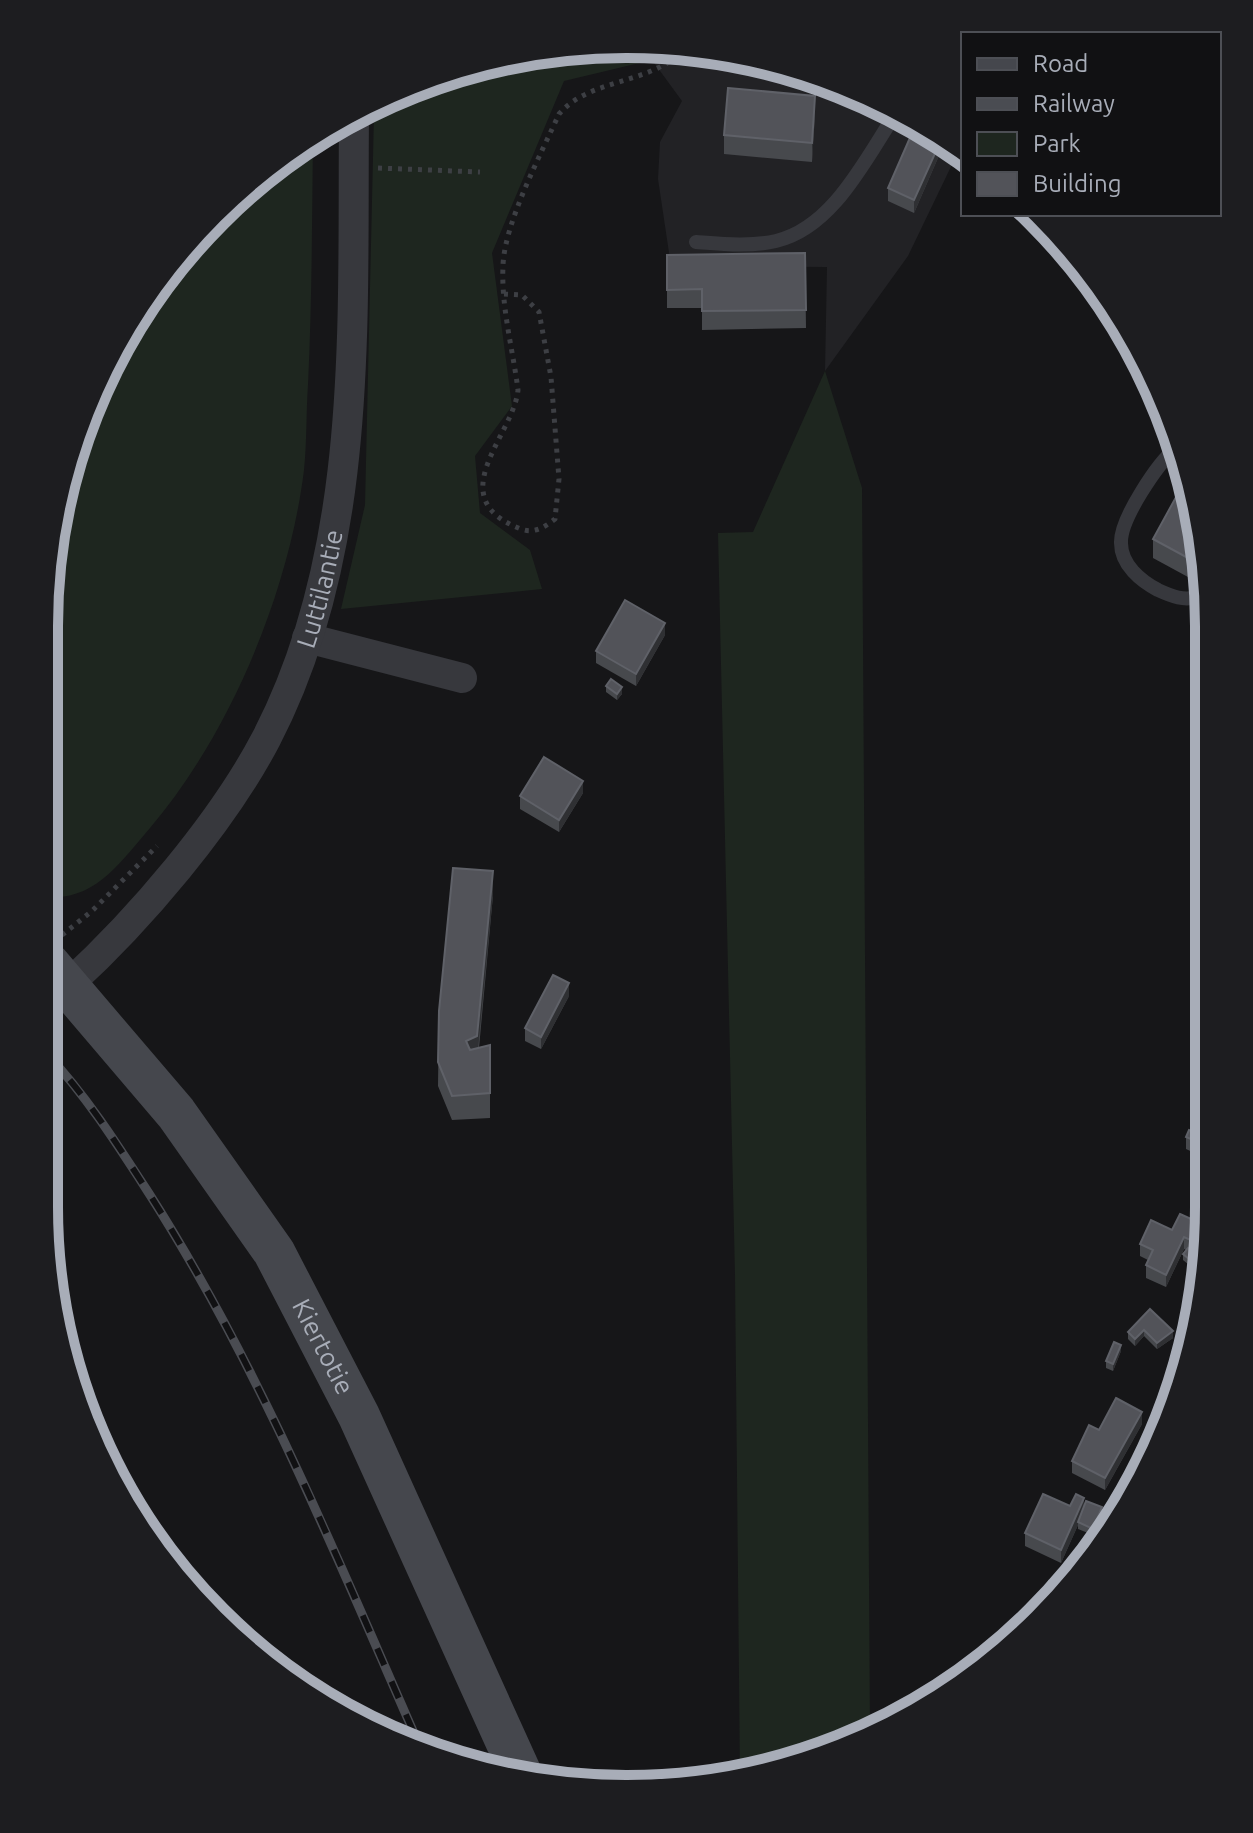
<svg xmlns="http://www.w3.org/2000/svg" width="1253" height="1833" viewBox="0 0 1253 1833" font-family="Ubuntu,sans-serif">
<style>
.built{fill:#222225}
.green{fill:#1e261f}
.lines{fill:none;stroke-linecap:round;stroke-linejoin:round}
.path{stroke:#3d3f44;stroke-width:5;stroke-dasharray:4 6;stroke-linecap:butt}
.lane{stroke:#37383d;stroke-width:14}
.street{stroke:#37383d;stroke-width:30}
.secondary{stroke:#45474d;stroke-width:42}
.rail-casing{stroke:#4a4c52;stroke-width:9}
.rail{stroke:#111113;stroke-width:6;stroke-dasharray:18;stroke-linecap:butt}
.wall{fill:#47494d}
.shaded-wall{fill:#2f3033}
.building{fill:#525359;stroke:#5f6168;stroke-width:2}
.labels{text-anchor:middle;stroke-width:8;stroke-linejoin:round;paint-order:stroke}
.street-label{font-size:26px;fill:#a8adb8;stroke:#111113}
.rim{fill:none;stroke:#a8adb8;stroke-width:10}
</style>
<rect width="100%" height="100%" fill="#161618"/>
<!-- built -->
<g class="built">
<path d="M625 44 741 55 850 89 959 150 908 256 825 371 827 267 671 266 658 179 660 142 682 101 652 60Z"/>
<path d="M573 49 503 64 374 114 375 103 404 88 513 55Z"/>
</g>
<!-- green -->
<g class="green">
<path d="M625 44 652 60 564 81 492 253 512 406 475 456 480 513 530 550 542 589 341 609 365 505 374 114C442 68 545 52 625 44Z"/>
<path d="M313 137C312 220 312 302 308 385 306 413 307 442 304 470 289 592 230 734 150 828 122 860 97 899 51 897L55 513 122 336 215 214Z"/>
<path d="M825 371 862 488 870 1734 740 1778 735 1275 718 533 753 532Z"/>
</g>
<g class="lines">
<!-- path -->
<g class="path">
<path d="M378 168 480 172"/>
<path d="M504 294 522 295 539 312 551 377 559 479 555 519C545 527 534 534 521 529 439 498 514 435 518 390 513 350 501 307 503 266 504 224 541 154 559 114 590 78 646 86 685 50"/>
<path d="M62 935 92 911 157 846"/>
</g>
<!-- lane -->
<g class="lane">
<path d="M696 242C722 244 750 247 776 241 833 228 866 158 896 113"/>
<path d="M1176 448C1158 463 1120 519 1121 543 1121 565 1141 581 1158 590 1171 596 1185 602 1199 596"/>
</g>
<!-- street -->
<g class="street">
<path d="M307 638 462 678"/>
<path id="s1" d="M69 984C139 920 222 823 266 739 365 549 352 323 354 115"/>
</g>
<!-- secondary -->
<path class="secondary" id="s2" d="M48 963 176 1113 274 1252 359 1416 522 1776"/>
<!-- rail casing -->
<g class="rail-casing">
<path id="rail" d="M46 1053C86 1095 119 1147 150 1195 261 1369 338 1561 421 1749"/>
</g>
<!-- rail -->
<use href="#rail" class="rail"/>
</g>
<!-- wall -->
<g class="wall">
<path d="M815 114 812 162 724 154V135Z"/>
<path d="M944 139V144L914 213 888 201V188Z"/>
<path d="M805 253 806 328 702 330V308H667V255Z"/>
<path d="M1198 513 1199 583 1153 558V539Z"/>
<path d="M665 635 636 686 596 663V651Z"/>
<path d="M606 686 622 694 617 700 606 692Z"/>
<path d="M583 793 559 832 520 809V796Z"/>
<path d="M493 895 479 1048 490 1045V1118L452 1120 438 1086 439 1011Z"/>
<path d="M569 996 541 1049 525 1041V1028Z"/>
<path d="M1208 1122V1165L1201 1162V1156L1186 1149V1137L1202 1135Z"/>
<path d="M1207 1226 1204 1259 1194 1254 1198 1264 1194 1269 1183 1260V1254L1186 1250 1184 1249 1166 1287 1146 1278V1265L1148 1260 1140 1256V1244Z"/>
<path d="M1150 1309 1173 1338 1157 1349 1144 1336 1135 1346 1128 1339V1332Z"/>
<path d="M1121 1351 1113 1371 1106 1368V1361Z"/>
<path d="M1142 1424 1105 1490 1072 1473V1461L1099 1430Z"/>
<path d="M1070 1506H1084L1102 1514 1093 1535 1078 1529V1525L1061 1563 1025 1546V1533Z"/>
</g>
<!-- shaded-wall -->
<g class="shaded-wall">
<path d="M815 96V114L812 162V143Z"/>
<path d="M942 138 944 139V144L914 213V200Z"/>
<path d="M665 623V635L636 686V674Z"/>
<path d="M622 687V694L617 700V694Z"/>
<path d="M583 781V793L559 832V820Z"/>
<path d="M493 871V895L477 1060 466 1065V1041Z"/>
<path d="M569 983V996L541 1049V1037Z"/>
<path d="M1184 1237V1249L1166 1287V1275Z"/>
<path d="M1198 1258V1264L1194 1269V1263Z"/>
<path d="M1144 1330V1336L1135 1346V1339Z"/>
<path d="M1173 1331V1338L1157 1349V1343Z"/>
<path d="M1121 1345V1351L1113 1371V1364Z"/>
<path d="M1142 1412V1424L1105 1490V1478Z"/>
<path d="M1084 1498V1510L1078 1522V1525L1061 1563V1550Z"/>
<path d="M1102 1507V1514L1093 1535V1529Z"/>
</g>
<!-- building -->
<g class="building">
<path d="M728 88 815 96 812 143 724 135Z"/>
<path d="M916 124 942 138 914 200 888 188Z"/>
<path d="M805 253 806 310 702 311V289L667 290V255Z"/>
<path d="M1186 479 1198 513 1199 564 1153 539Z"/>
<path d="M625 600 665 623 636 674 596 651Z"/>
<path d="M611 679 622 687 617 694 606 686Z"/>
<path d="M544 757 583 781 559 820 520 796Z"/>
<path d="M453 868 493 871 477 1036 466 1041 470 1050 490 1045V1093L452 1096 438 1062 439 1011Z"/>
<path d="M553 975 569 983 541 1037 525 1028Z"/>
<path d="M1208 1122V1153L1201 1149 1203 1144 1186 1137 1189 1130 1202 1135Z"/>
<path d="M1180 1214 1207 1226 1205 1245 1204 1246 1184 1237 1166 1275 1146 1265 1153 1250 1140 1244 1151 1220 1172 1230Z"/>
<path d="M1188 1248 1198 1258 1194 1263 1183 1254Z"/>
<path d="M1150 1309 1173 1331 1157 1343 1144 1330 1135 1339 1128 1332Z"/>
<path d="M1114 1342 1121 1345 1113 1364 1106 1361Z"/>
<path d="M1116 1398 1142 1412 1105 1478 1072 1461 1089 1425 1099 1430Z"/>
<path d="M1043 1494 1070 1506 1076 1494 1084 1498 1061 1550 1025 1533Z"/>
<path d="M1086 1501 1102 1507 1093 1529 1078 1522Z"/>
<path d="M1085 1560V1562L1078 1571 1076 1562Z"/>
<path d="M1049 1581 1064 1588 1038 1619 1015 1636 1026 1608 1036 1612Z"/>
<path d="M916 1694 926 1699 907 1713Z"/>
</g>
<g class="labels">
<!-- street labels -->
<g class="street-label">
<text dy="9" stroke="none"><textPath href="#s1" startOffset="476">Luttilantie</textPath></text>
<text dy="9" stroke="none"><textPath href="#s2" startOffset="474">Kiertotie</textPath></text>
</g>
</g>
<!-- crop -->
<path d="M0 0H1253V1833H0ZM626 58H627A568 568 0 0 1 1195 626V1207A568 568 0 0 1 627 1775H626A568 568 0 0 1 58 1207V626A568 568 0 0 1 626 58Z" fill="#1d1d20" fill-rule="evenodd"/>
<path class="rim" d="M626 58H627A568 568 0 0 1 1195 626V1207A568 568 0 0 1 627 1775H626A568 568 0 0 1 58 1207V626A568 568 0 0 1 626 58Z"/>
<!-- legend -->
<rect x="961" y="32" width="260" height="184" fill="#111113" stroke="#4d4f55" stroke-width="2"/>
<rect x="977" y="58" width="40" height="12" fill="#45474d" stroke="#4d4f55" stroke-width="2"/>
<text x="1033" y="72" font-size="24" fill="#a8adb8">Road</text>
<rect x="977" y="98" width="40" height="12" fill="#4a4c52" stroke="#4d4f55" stroke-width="2"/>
<text x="1033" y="112" font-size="24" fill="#a8adb8">Railway</text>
<rect x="977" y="132" width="40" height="24" fill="#1e261f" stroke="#4d4f55" stroke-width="2"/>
<text x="1033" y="152" font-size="24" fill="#a8adb8">Park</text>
<rect x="977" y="172" width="40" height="24" fill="#525359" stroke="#4d4f55" stroke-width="2"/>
<text x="1033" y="192" font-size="24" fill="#a8adb8">Building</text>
</svg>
